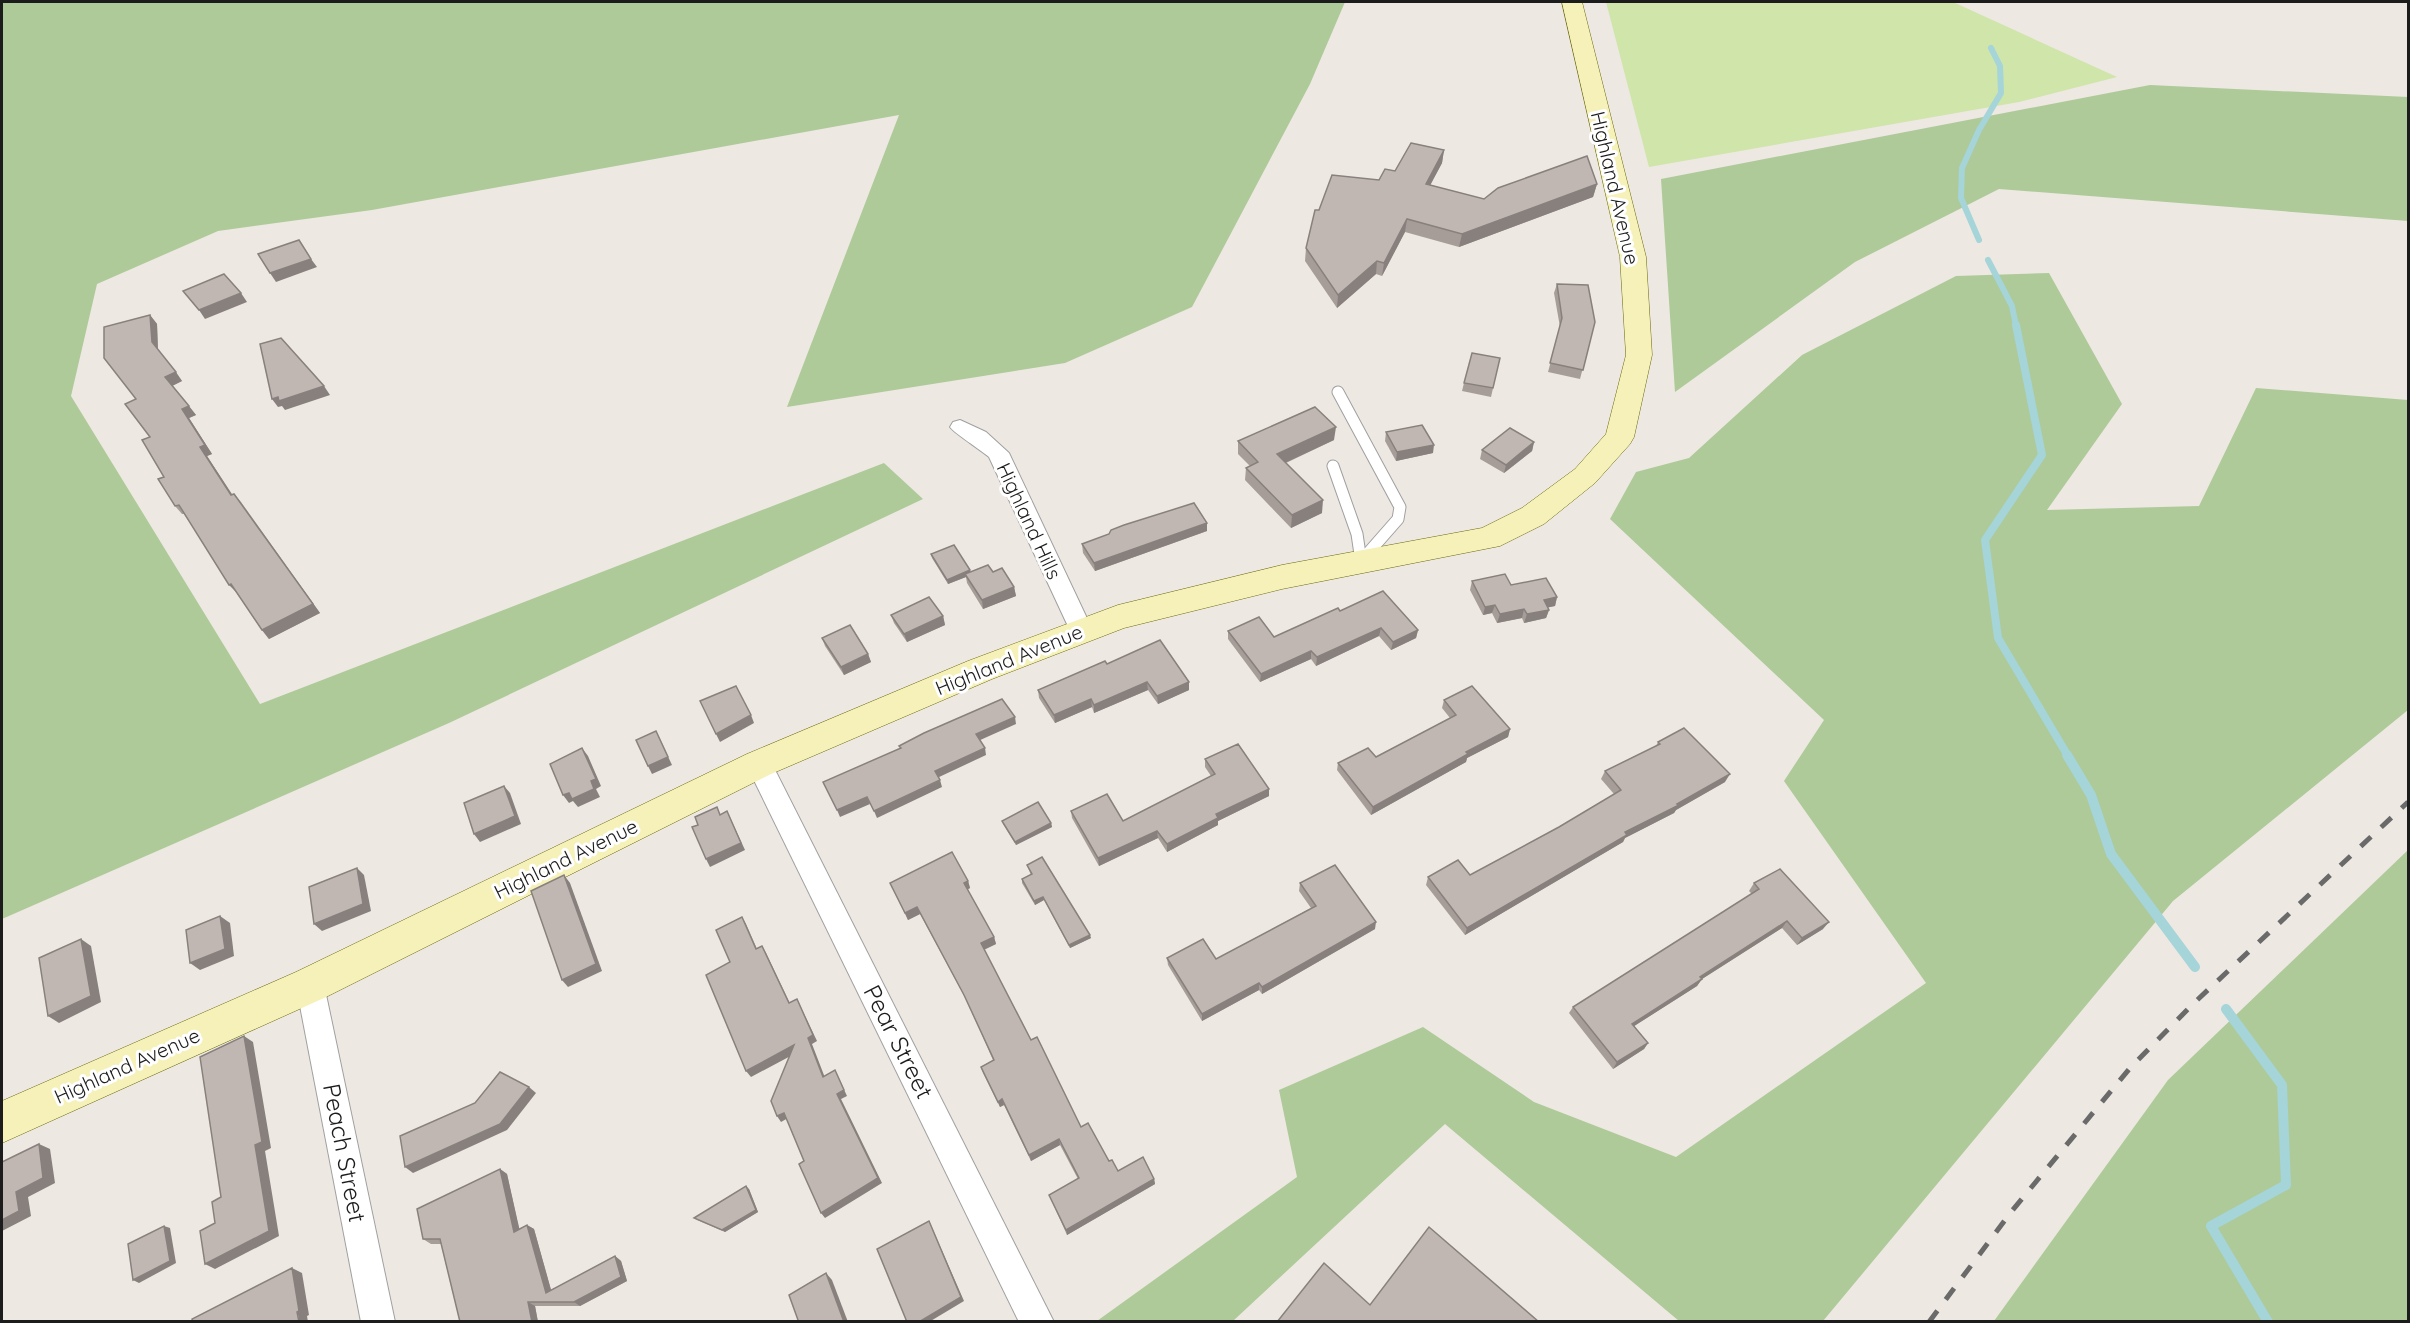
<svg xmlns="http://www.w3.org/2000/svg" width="2410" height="1323" viewBox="0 0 2410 1323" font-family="Quicksand,sans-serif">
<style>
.grass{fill:#cfe5aa}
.forest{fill:#aeca99}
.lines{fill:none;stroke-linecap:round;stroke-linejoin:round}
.stream-far2{stroke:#a5d4d9;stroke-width:6}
.stream-far1{stroke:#a5d4d9;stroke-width:8}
.stream{stroke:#a5d4d9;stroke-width:10}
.service-casing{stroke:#a0a0a0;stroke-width:13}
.minor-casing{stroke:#a0a0a0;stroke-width:2}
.secondary-casing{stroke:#6c6a0a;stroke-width:1}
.service{stroke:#fff;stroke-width:11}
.minor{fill:#fff;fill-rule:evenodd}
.secondary{fill:#f5f1b8;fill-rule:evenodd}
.rail{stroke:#6a6a6a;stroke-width:5;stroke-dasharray:14 14;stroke-linecap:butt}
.wall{fill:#a69d99}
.shaded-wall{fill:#87807d}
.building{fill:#c1b7b2;stroke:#87807d;stroke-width:1.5}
.labels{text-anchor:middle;stroke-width:6;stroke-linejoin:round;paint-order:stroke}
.street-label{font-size:20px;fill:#1c1c1c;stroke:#fff}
.near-street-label{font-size:24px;fill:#1c1c1c;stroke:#fff}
</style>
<rect width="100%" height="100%" fill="#ede8e2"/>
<!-- grass -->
<path class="grass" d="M1606 2H1953L2117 77 2019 102 1649 167Z"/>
<!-- forest -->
<g class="forest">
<path d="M2 2H1345L1310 84 1192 307 1065 363 787 407 899 115 372 210 218 231 97 284 71 396 260 704 884 463 923 499 449 723 2 919Z"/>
<path d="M2150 85 2408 97V221L1999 189 1855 262 1675 392 1661 179Z"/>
<path d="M2049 273 2122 404 2047 510 2199 506 2256 388 2408 400V710L2173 901 1823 1321H1679L1445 1124 1233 1321H1097L1297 1177 1279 1090 1423 1027 1534 1102 1676 1157 1926 983 1784 781 1824 720 1610 519 1636 472 1689 458 1802 355 1956 276Z"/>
<path d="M2408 850V1321H1994L2168 1080Z"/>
</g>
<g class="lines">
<!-- stream-far2 -->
<g class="stream-far2">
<path d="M1979 240 1961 198 1962 168 1979 130 2001 93 2000 66 1991 48"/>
<path d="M1988 260 2012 306 2016 326"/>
</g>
<!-- stream-far1 -->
<path class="stream-far1" d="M2016 325 2042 455 1985 540 1998 638 2068 756"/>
<!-- stream -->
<g class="stream">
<path d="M2067 755 2091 795 2111 854 2195 967"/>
<path d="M2226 1009 2282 1085 2286 1185 2211 1226 2268 1322"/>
</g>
<!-- service casing -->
<g class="service-casing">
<g id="service">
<path d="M1338 392 1400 507 1398 519 1362 560"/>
<path d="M1333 466 1357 534 1361 561"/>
</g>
</g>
<!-- minor casing -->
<g class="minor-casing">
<g id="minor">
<path d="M960 420 986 432 1009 453 1093 631 1089 637 1081 640 1073 637 989 457C981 450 954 433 950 427L953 422Z"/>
<path d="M759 753 768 756 1054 1322H1019L746 764 750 756Z"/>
<path d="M310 972 320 975 324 985 395 1322H361L296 985 300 975Z"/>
</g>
</g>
<!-- secondary casing -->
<g class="secondary-casing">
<path id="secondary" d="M1562 2H1582L1646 257 1652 355 1634 437 1630 444 1595 483 1544 524 1500 546 1282 589 1124 628 992 679 771 774 324 998 2 1143V1101L296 972 747 754 968 661 1118 605 1282 565 1482 528 1522 508 1575 469 1606 434 1626 355 1620 257Z"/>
</g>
<!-- service -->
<use href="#service" class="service"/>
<!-- minor -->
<use href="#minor" class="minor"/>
<!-- secondary -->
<use href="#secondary" class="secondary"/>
<!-- rail -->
<path class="rail" d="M1929 1322 2011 1212 2130 1068 2194 1003 2408 802"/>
</g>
<!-- wall -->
<g class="wall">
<path d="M1444 150 1442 163 1430 185 1484 199 1597 184 1593 197 1459 247 1405 232 1382 276 1376 274 1337 308 1305 261 1306 248 1319 210 1379 180 1395 171Z"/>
<path d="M1557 284 1595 322 1580 379 1548 372 1560 327 1554 293Z"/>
<path d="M150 315 157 324 158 351 182 381 172 386 196 415 189 418 212 454 207 456 232 494H234L241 502 320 613 269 639 262 630 184 514H182L175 506 150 437Z"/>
<path d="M1500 358 1491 397 1462 391 1464 383Z"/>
<path d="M1386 432 1433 453 1396 461 1385 441Z"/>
<path d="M1334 440 1286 463 1322 513 1291 528 1245 480 1246 468 1250 466 1238 454V441Z"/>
<path d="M1534 442 1532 451 1504 473 1480 459 1482 450Z"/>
<path d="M1207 531 1095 571 1083 553 1082 544Z"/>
<path d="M931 554 970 570V572H993L1014 587 1016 596 983 609 967 583 966 577 948 584 932 558Z"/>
<path d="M1472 581 1557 597 1555 606 1548 607 1549 610 1546 618 1524 623 1522 618 1497 623 1492 613 1483 615 1470 590Z"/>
<path d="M1340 611 1418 630 1416 638 1391 650 1379 636 1316 666 1311 659 1260 682 1228 639V631L1274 637Z"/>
<path d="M891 615 943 616 945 625 907 642 894 623Z"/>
<path d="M822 638 868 654 871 662 844 675 825 646Z"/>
<path d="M1107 664 1189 682V690L1158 704 1148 690 1094 713 1092 707 1055 723 1039 698 1038 690Z"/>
<path d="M1444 700 1510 729 1508 737 1467 758 1466 762 1371 815 1337 770 1338 763 1376 757 1450 718 1442 708Z"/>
<path d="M1658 742 1725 782 1676 810 1674 813 1625 838 1623 842 1465 935 1426 885 1428 877 1470 875 1559 827 1614 794 1601 779 1605 771 1656 746Z"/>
<path d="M1205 759 1269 796 1218 821V825L1167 852 1158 838 1099 866 1072 818 1071 811 1123 821 1211 776 1205 767Z"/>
<path d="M1002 821 1051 823 1052 827 1016 845 1003 824Z"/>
<path d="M1027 865 1091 938 1070 948 1044 900 1035 905 1022 883V879L1031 875Z"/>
<path d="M968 881 970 888 967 890 994 937 996 944 984 950 1031 1040 1081 1127 1109 1161 1118 1171 1154 1179 1155 1184 1067 1235 1049 1195 1078 1179 1060 1145 1031 1161 1004 1105 1000 1107 983 1073 981 1067 993 1060 967 1001 920 914 908 920 890 883Z"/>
<path d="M1300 883 1375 929 1262 994 1259 990 1202 1021 1168 965 1167 958 1216 959 1311 908 1299 891Z"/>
<path d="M1754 883 1823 929 1797 945 1782 928 1702 979 1697 986 1634 1026 1648 1043 1644 1049 1613 1069 1569 1013 1573 1007 1752 894 1749 891Z"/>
<path d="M500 1169 507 1174 519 1229 527 1225 534 1229 551 1290 615 1256 621 1261 627 1281 580 1306H535L538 1322H460L441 1244H431L423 1239Z"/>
<path d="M749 1189 758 1212 725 1232 697 1220 694 1218Z"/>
</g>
<!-- shaded-wall -->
<g class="shaded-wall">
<path d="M1444 150 1442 163 1424 197 1426 184Z"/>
<path d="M1597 184 1593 197 1459 247 1462 234Z"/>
<path d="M1407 219 1405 232 1382 276 1384 263Z"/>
<path d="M311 259 317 267 276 282 270 273Z"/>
<path d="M1377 261 1376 274 1337 308 1338 295Z"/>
<path d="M241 293 247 302 205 319 199 310Z"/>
<path d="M150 315 157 324 158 351 152 342Z"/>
<path d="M176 372 182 381 172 386 165 377Z"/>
<path d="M324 386 330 395 285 410 282 406 278 407 272 399Z"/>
<path d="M189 406 196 415 189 418 212 454 207 456 238 504 231 495 200 447 182 409Z"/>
<path d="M1336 427 1334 440 1276 467 1277 454Z"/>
<path d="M1534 442 1532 451 1504 473 1506 465Z"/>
<path d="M1434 445 1433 453 1396 461 1397 452Z"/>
<path d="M234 494 320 613 269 639 262 630Z"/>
<path d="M1323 500 1322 513 1291 528 1292 515Z"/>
<path d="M1207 523V531L1095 571 1094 563Z"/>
<path d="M970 570 971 575 965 574 966 577 948 584 947 580Z"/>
<path d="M231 584 239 592 237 593 229 585Z"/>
<path d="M1014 587 1016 596 983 609 982 600Z"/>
<path d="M1557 597 1555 606 1541 609 1544 600Z"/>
<path d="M1495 605 1492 613 1483 615 1485 607Z"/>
<path d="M1524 609 1522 618 1497 623 1500 614Z"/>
<path d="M1549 610 1546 618 1524 623 1527 614Z"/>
<path d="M943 616 945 625 907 642 904 634Z"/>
<path d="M1381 628 1379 636 1316 666 1317 657Z"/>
<path d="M1418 630 1416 638 1391 650 1393 642Z"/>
<path d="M1311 651V659L1260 682 1261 674Z"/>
<path d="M868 654 871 662 844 675 841 667Z"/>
<path d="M1147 682 1148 690 1094 713V705Z"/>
<path d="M1189 682V690L1158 704 1157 696Z"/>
<path d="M1091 699 1092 707 1055 723 1054 715Z"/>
<path d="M751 715 754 723 720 742 716 734Z"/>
<path d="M1015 717 1016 724 978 741 976 734Z"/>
<path d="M1510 729 1508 737 1467 758 1466 762 1371 815 1373 807 1466 752Z"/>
<path d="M656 731 672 765 652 774 648 766Z"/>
<path d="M582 748 588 756 601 786 596 789 600 797 578 807 573 801 569 803 563 795Z"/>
<path d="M985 748 986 755 937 778 935 771Z"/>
<path d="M1730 774 1725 782 1676 810 1674 813 1625 838 1623 842 1465 935 1467 928 1625 832Z"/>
<path d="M940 780 942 787 877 818 874 811Z"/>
<path d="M504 786 510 793 521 824 480 842 474 834Z"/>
<path d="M1269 789V796L1218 821V825L1167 852V844L1216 814Z"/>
<path d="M867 797 870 804 840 817 837 810Z"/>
<path d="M727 811 745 850 710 867 706 859Z"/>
<path d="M1051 823 1052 827 1016 845 1015 842Z"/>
<path d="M1157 831 1158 838 1099 866 1098 858Z"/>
<path d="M357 868 364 875 371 911 322 931 314 924Z"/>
<path d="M564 875 570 883 602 971 568 987 562 980Z"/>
<path d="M968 881 970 888 966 890 964 883Z"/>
<path d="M1043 897 1044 900 1035 905 1034 901Z"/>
<path d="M917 907 920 914 908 920 905 913Z"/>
<path d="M220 916 230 923 234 956 200 970 190 963Z"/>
<path d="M742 917 746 924 760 956 756 949Z"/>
<path d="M1787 921 1782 928 1702 979 1697 986 1628 1030 1632 1024 1700 977Z"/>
<path d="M1376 922 1375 929 1262 994V987Z"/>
<path d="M1829 922 1823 929 1797 945 1802 938Z"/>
<path d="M1090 935 1091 938 1070 948 1069 945Z"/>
<path d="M994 937 996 944 983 950 981 943Z"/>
<path d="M81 939 91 946 101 1002 59 1023 48 1016Z"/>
<path d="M762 946 766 953 793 1010 789 1003Z"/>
<path d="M1259 983V990L1202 1021V1014Z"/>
<path d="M797 999 817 1041 812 1044 827 1083 823 1077 808 1038Z"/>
<path d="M244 1036 253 1042 271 1148 265 1151 279 1236 215 1269 205 1264 255 1145Z"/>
<path d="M1648 1043 1644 1049 1613 1069 1617 1062Z"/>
<path d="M794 1045 798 1052 751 1077 746 1071Z"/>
<path d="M835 1070 847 1096 841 1099 882 1183 825 1218 821 1213 837 1094Z"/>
<path d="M529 1087 536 1093 507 1130 413 1173 405 1167Z"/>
<path d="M1002 1099 1004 1105 1000 1107 998 1102Z"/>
<path d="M784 1113 788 1118 781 1122 777 1116Z"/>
<path d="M1059 1139 1060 1145 1031 1161 1029 1155Z"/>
<path d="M39 1144 50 1149 55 1183 28 1197 31 1216 2 1231V1220Z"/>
<path d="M500 1169 507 1174 521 1236 514 1232Z"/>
<path d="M1154 1179 1155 1184 1067 1235 1066 1230Z"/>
<path d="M746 1186 749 1189 758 1212 725 1232 722 1230Z"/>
<path d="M929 1221 964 1301 929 1322H919Z"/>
<path d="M527 1225 534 1229 553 1297 546 1293Z"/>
<path d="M164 1226 170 1228 176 1263 139 1283 133 1280Z"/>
<path d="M615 1256 621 1261 627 1281 580 1306 574 1302Z"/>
<path d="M292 1268 302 1273 309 1315 307 1316 308 1322H299Z"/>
<path d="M826 1273 832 1280 848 1322H844Z"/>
<path d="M528 1302 535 1306 538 1322H532Z"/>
</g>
<!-- building -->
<g class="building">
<path d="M1411 143 1444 150 1426 184 1484 199 1498 188 1587 156 1597 184 1462 234 1407 219 1384 263 1377 261 1338 295 1306 248 1315 210H1319L1332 175 1379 180 1385 169 1395 171Z"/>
<path d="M299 240 311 259 270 273 258 254Z"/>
<path d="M224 274 241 293 199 310 183 291Z"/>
<path d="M1557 284 1588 285 1595 322 1583 370 1550 363 1562 318Z"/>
<path d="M150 315 152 342 176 372 165 377 189 406 182 409 205 445 200 447 231 495 234 494 313 604 262 630 231 584 229 585 179 505 175 506 158 479 164 477 142 440 150 437 125 404 136 399 104 358V327Z"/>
<path d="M281 338 324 386 279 401 278 397 272 399 260 344Z"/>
<path d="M1472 353 1500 358 1493 388 1464 383Z"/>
<path d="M1315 407 1336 427 1277 454 1323 500 1292 515 1246 468 1258 462 1238 441Z"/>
<path d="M1422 425 1434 445 1397 452 1386 432Z"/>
<path d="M1510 428 1534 442 1506 465 1482 450Z"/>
<path d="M1194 503 1207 523 1094 563 1082 544 1109 534 1111 530 1124 525Z"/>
<path d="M954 545 970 570 947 580 931 554Z"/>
<path d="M988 565 993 572 1002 568 1014 587 982 600 965 574Z"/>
<path d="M1505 574 1511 585 1546 578 1557 597 1544 600 1549 610 1527 614 1524 609 1500 614 1495 605 1485 607 1472 581Z"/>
<path d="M1383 591 1418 630 1393 642 1381 628 1317 657 1311 651 1261 674 1228 631 1259 617 1274 637 1338 608 1340 611Z"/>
<path d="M929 597 943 616 904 634 891 615Z"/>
<path d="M850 625 868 654 841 667 822 638Z"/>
<path d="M1160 640 1189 682 1157 696 1147 682 1094 705 1091 699 1054 715 1038 690 1105 661 1107 664Z"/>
<path d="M736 686 751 715 716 734 700 701Z"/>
<path d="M1472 686 1510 729 1466 752 1468 754 1373 807 1338 763 1368 748 1376 757 1456 715 1444 700Z"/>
<path d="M1002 699 1015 717 976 734 985 748 935 771 940 780 874 811 867 797 837 810 823 782 901 748 899 746 924 733Z"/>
<path d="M1684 728 1730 774 1677 804 1679 805 1625 832 1627 835 1467 928 1428 877 1458 860 1470 875 1559 827 1621 790 1605 771 1660 744 1658 742Z"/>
<path d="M656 731 668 757 648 766 636 740Z"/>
<path d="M1238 744 1269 789 1216 814 1218 818 1167 844 1157 831 1098 858 1071 811 1107 794 1123 821 1215 774 1205 759Z"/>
<path d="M582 748 596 779 591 781 594 789 572 799 569 793 563 795 550 764Z"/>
<path d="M504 786 515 816 474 834 464 803Z"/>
<path d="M1038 802 1051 823 1015 842 1002 821Z"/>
<path d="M717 807 720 815 727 811 741 843 706 859 692 827 698 825 695 817Z"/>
<path d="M952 852 968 881 964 883 994 937 981 943 1031 1040 1037 1037 1081 1127 1088 1123 1109 1161 1112 1160 1118 1171 1143 1157 1154 1179 1066 1230 1049 1195 1079 1178 1059 1139 1029 1155 1002 1099 998 1102 981 1067 994 1060 964 995 917 907 905 913 890 883Z"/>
<path d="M1042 857 1090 935 1069 945 1043 897 1034 901 1022 879 1032 874 1027 865Z"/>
<path d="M1335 865 1376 922 1262 987 1259 983 1202 1014 1167 958 1203 939 1216 959 1316 906 1300 883Z"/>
<path d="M357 868 363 904 314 924 309 887Z"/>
<path d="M1780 869 1829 922 1802 938 1787 921 1700 977 1702 979 1632 1024 1648 1043 1617 1062 1573 1007 1759 889 1754 883Z"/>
<path d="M564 875 596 964 562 980 531 891Z"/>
<path d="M220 916 225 949 190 963 186 930Z"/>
<path d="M742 917 756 949 762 946 789 1003 797 999 813 1035 808 1038 823 1077 835 1070 844 1090 837 1094 878 1178 821 1213 799 1164 804 1161 784 1113 777 1116 771 1101 794 1045 746 1071 706 975 730 962 716 930Z"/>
<path d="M81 939 91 996 48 1016 39 958Z"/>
<path d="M244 1036 262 1142 255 1145 269 1231 205 1264 200 1231 215 1223 212 1202 221 1197 200 1057Z"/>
<path d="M500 1072 529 1087 500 1124 405 1167 400 1136 475 1103Z"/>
<path d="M39 1144 43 1178 16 1192 19 1211 2 1220V1162Z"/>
<path d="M500 1169 514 1232 527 1225 546 1293 615 1256 621 1277 574 1302H528L532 1322H460L440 1239H423L417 1209Z"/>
<path d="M746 1186 756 1210 722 1230 694 1218Z"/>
<path d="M929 1221 961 1297 919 1322H907L877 1249Z"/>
<path d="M164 1226 170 1261 133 1280 128 1244Z"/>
<path d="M1429 1227 1539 1322H1277L1324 1263 1370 1305Z"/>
<path d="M292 1268 299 1311 297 1312 299 1322H193L192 1319Z"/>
<path d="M826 1273 844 1322H795L798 1320 789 1295Z"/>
</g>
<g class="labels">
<!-- street labels -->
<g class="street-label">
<text transform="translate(1615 188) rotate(77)" y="7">Highland Avenue</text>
<text transform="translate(1029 521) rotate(65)" y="7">Highland Hills</text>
<text transform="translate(1009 660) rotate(-22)" y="7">Highland Avenue</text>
<text transform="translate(566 859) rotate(-26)" y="7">Highland Avenue</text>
<text transform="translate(127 1066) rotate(-24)" y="7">Highland Avenue</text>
</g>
<!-- near-street labels -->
<g class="near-street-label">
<text transform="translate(898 1042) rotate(63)" y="8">Pear Street</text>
<text transform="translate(344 1153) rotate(79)" y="8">Peach Street</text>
</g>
</g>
<!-- border -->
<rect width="2410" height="1323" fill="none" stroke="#1c1c1c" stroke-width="6"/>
</svg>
